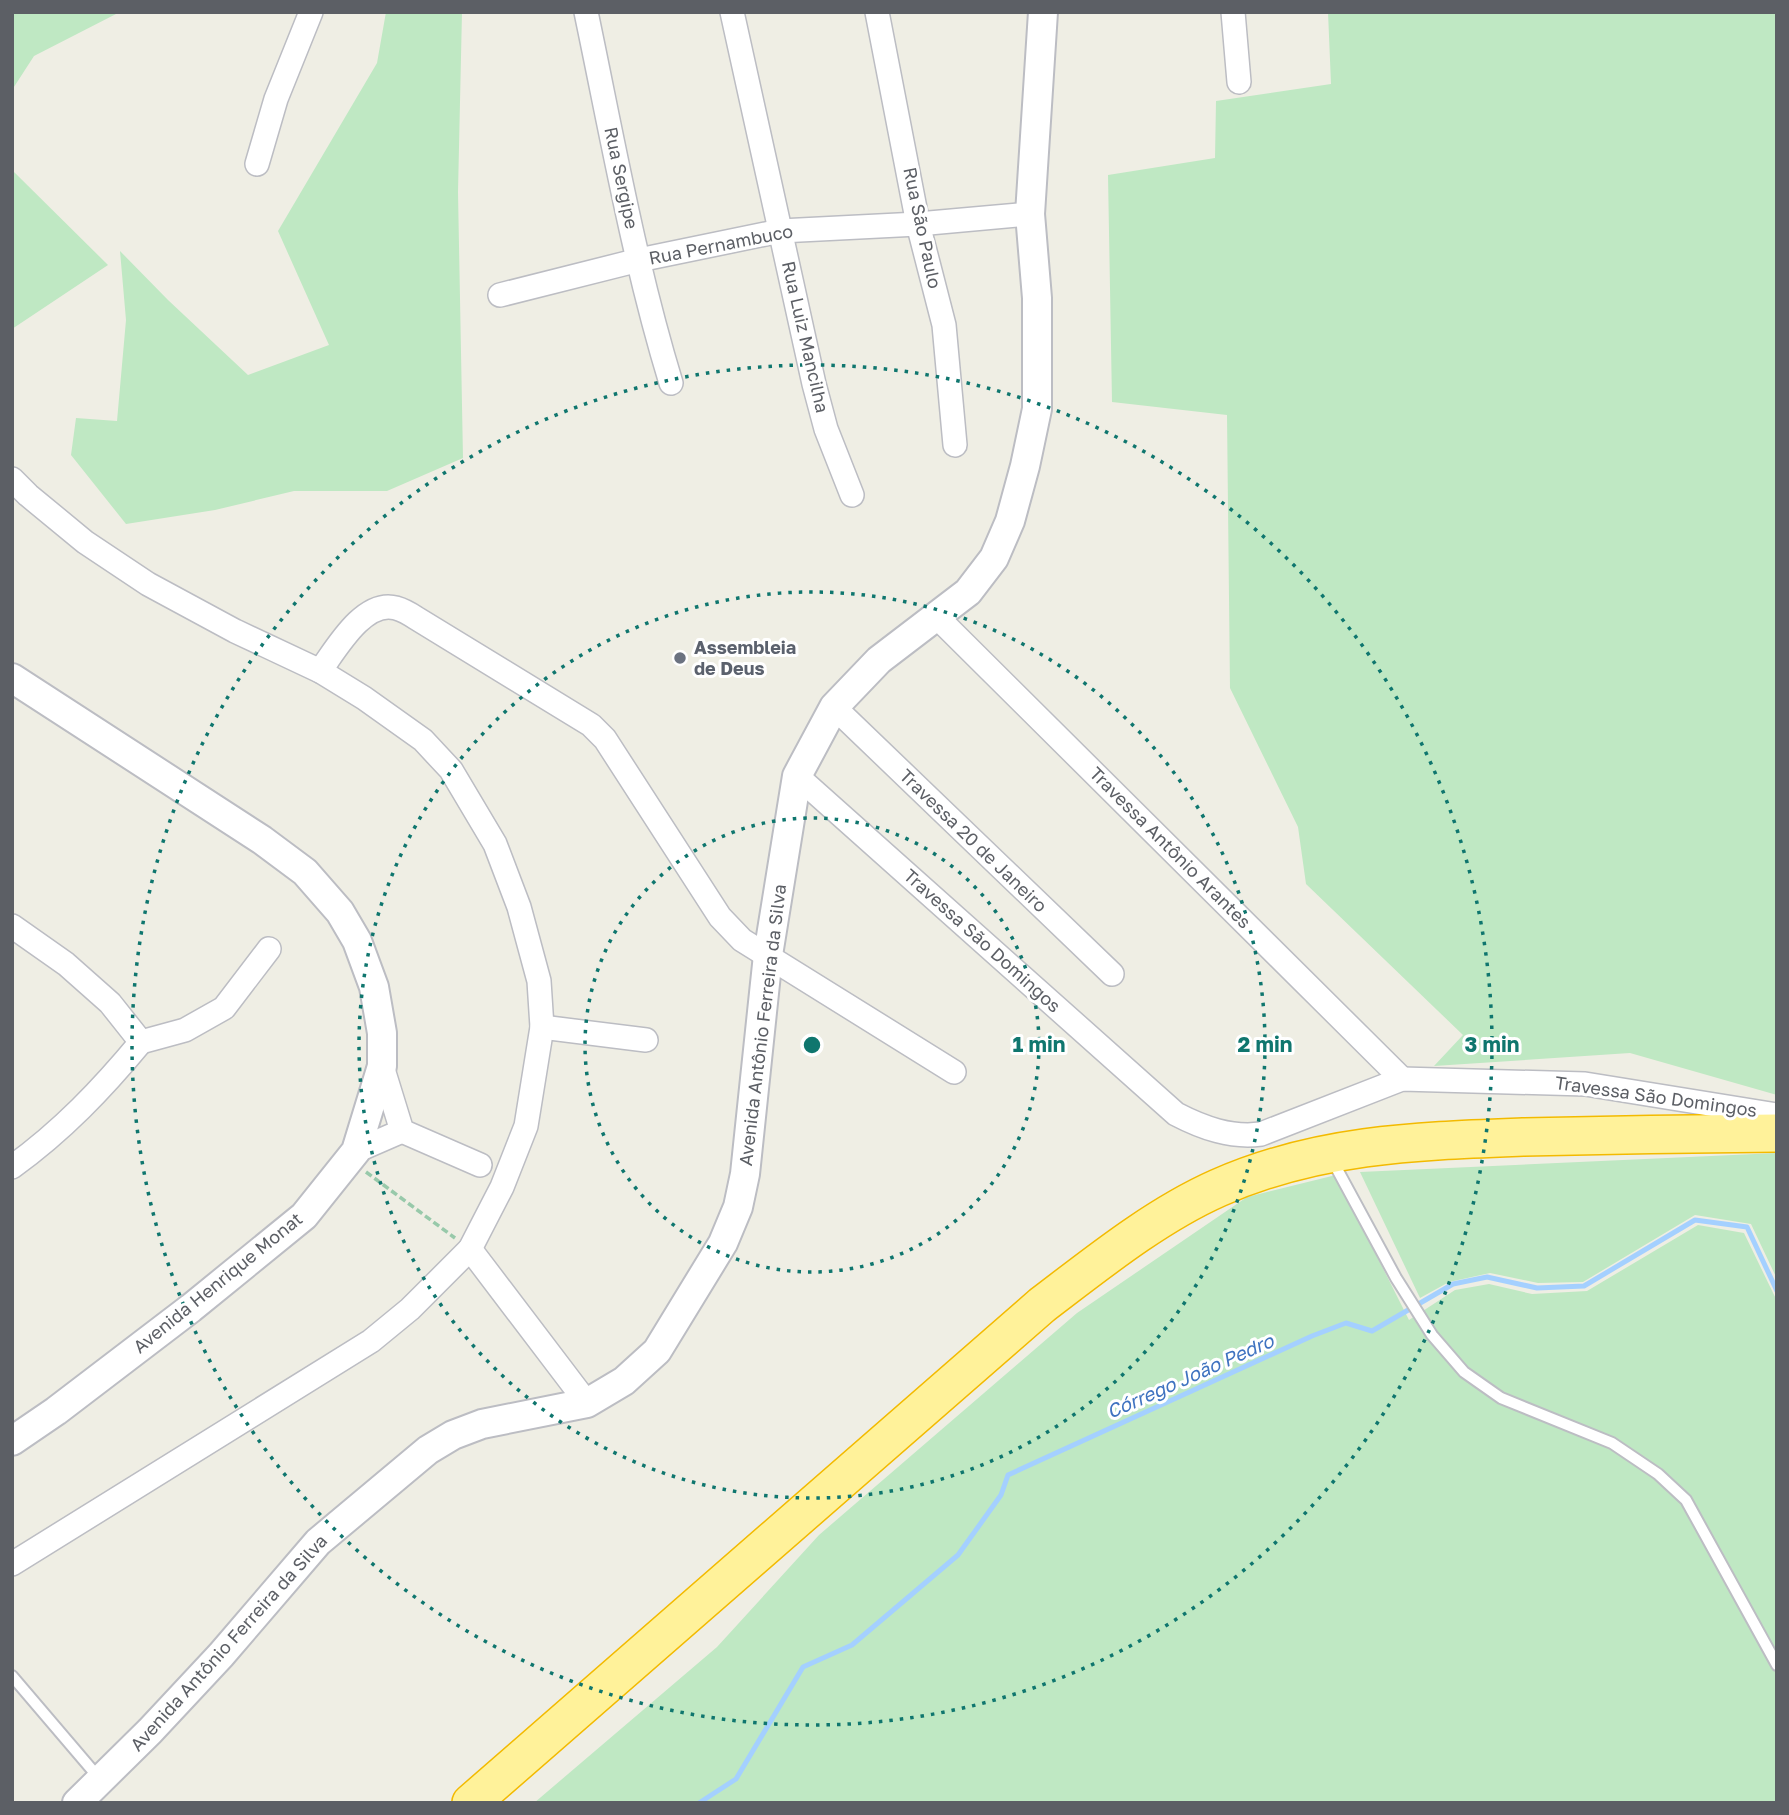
<svg xmlns="http://www.w3.org/2000/svg" width="1789" height="1815" viewBox="0 0 1789 1815" font-family="'Golos Text',sans-serif">
<style>
.green{fill:#bfe8c3}
.lines{fill:none;stroke-linecap:round;stroke-linejoin:round}
.stream{stroke:#a4d0ff;stroke-width:5}
.service-casing{stroke:#bcbdc3;stroke-width:14}
.minor-casing{stroke:#bcbdc3;stroke-width:26}
.tertiary-casing{stroke:#bcbdc3;stroke-width:32}
.trunk-casing{stroke:#f3ba00;stroke-width:40}
.path{stroke:#98c9aa;stroke-width:3.5;stroke-dasharray:7 3.5;stroke-linecap:butt}
.service{stroke:#fff;stroke-width:10}
.minor{stroke:#fff;stroke-width:23}
.tertiary{stroke:#fff;stroke-width:28}
.trunk{stroke:#fff29a;stroke-width:37}
.ring{fill:none;stroke:#0f766e;stroke-width:3.5;stroke-dasharray:3.5 7}
.worship-dot{fill:#6b7280;stroke:#fff;stroke-width:2.5}
.labels{text-anchor:middle;stroke-width:6;stroke-linejoin:round;paint-order:stroke}
.street-label{font-size:18px;fill:#5c5f65;stroke:#fff}
.worship-label{font-size:18px;font-weight:bold;fill:#5b616d;stroke:#fff;text-anchor:start}
.water-label{font-size:19px;font-style:italic;fill:#3f73c0;stroke:#fff}
.centre{fill:#0f766e;stroke:#fff;stroke-width:3.5}
.ring-label{font-size:21px;text-anchor:middle;font-weight:bold;fill:#0f766e;stroke:#fff;stroke-width:6;stroke-linejoin:round;paint-order:stroke}
</style>
<rect width="100%" height="100%" fill="#efeee4"/>
<!-- green -->
<g class="green">
<path d="M12 12H115L116 14 34 56 12 90Z"/>
<path d="M386 12H462L458 192 463 458 387 491H294L215 510 126 524 71 455 76 418 117 421 126 320 120 251 168 300 248 375 329 345 278 231 377 63Z"/>
<path d="M1328 12H1777V1095L1630 1053 1434 1066 1463 1035 1306 884 1298 827 1230 688 1227 415 1112 402 1108 175 1215 158 1216 101 1331 84Z"/>
<path d="M12 170 108 265 12 329Z"/>
<path d="M1777 1153V1279L1751 1224 1695 1215 1583 1282 1538 1283 1490 1273 1449 1282 1420 1298 1360 1172Z"/>
<path d="M1336 1175 1409 1320 1455 1290 1489 1284 1532 1294 1587 1291 1698 1225 1744 1233 1777 1301V1803H534L717 1647 819 1535 1077 1313 1247 1197Z"/>
</g>
<g class="lines">
<!-- stream -->
<path class="stream" d="M699 1803 736 1779 803 1667 852 1645 958 1555 1001 1495 1008 1475 1312 1336 1346 1323 1372 1331 1453 1284 1487 1277 1537 1288 1584 1286 1695 1220 1747 1227 1777 1291"/>
<!-- service casing -->
<g class="service-casing">
<g id="service">
<path d="M1331 1158 1396 1278 1432 1335 1464 1372 1501 1398 1612 1443 1658 1474 1686 1500 1777 1665"/>
<path d="M12 1676 99 1778"/>
</g>
</g>
<!-- minor casing -->
<g class="minor-casing">
<g id="minor">
<path d="M586 12C612 136 634 262 671 383"/>
<path d="M732 12 814 384 826 429 852 495"/>
<path d="M877 12 918 224 944 325 955 445"/>
<path d="M1233 12 1239 82"/>
<path d="M257 164 276 99 311 12"/>
<path d="M500 295 639 260 780 231 918 224 1030 214"/>
<path d="M12 479 28 495 85 542 148 584 235 631 320 671 364 698 423 740 451 770 495 844 519 907 539 981 542 1027 526 1126 502 1187 470 1249 410 1309 371 1341 12 1564"/>
<path d="M937 617 1402 1079"/>
<path d="M320 671C336 649 364 599 396 608 403 610 410 614 416 618L591 725 605 739 720 917 742 940 954 1072"/>
<path d="M834 707 1112 974"/>
<path d="M797 776 1176 1114C1203 1128 1231 1138 1261 1134L1402 1079 1585 1084 1777 1115"/>
<path d="M12 926 66 964 110 1003 141 1042"/>
<path d="M542 1027 646 1040"/>
<path d="M141 1042 185 1030 224 1008 269 949"/>
<path d="M382 1066 402 1131 480 1165"/>
<path d="M356 1151 402 1131"/>
<path d="M12 1167C62 1131 102 1089 141 1042"/>
<path d="M470 1249 587 1403"/>
</g>
</g>
<!-- tertiary casing -->
<g class="tertiary-casing">
<g id="tertiary">
<path d="M12 678 262 840 305 872 340 912 357 941 374 987 382 1033V1066L356 1151 304 1216 191 1308 56 1411 12 1441"/>
<path d="M77 1803 150 1731 221 1655 318 1542 428 1450 453 1435 482 1424 587 1403 624 1381 657 1351 723 1243 738 1207 745 1174 768 955 797 776 834 707 879 660 968 592 994 558 1010 521 1025 466 1037 409V298L1030 214 1043 12"/>
</g>
</g>
<!-- trunk casing -->
<g class="trunk-casing">
<path id="trunk" d="M471 1803 1042 1305C1096 1264 1155 1216 1218 1188 1317 1144 1416 1141 1523 1137 1608 1135 1692 1134 1777 1133"/>
</g>
<!-- path -->
<path class="path" d="M366 1172 455 1238"/>
<!-- service -->
<use href="#service" class="service"/>
<!-- minor -->
<use href="#minor" class="minor"/>
<!-- tertiary -->
<use href="#tertiary" class="tertiary"/>
<!-- trunk -->
<use href="#trunk" class="trunk"/>
</g>
<!-- distance rings -->
<g class="ring">
<circle cx="812" cy="1045" r="227"/>
<circle cx="812" cy="1045" r="453"/>
<circle cx="812" cy="1045" r="680"/>
</g>
<!-- markers -->
<circle class="worship-dot" cx="680" cy="658" r="7"/>
<g class="labels">
<!-- street labels -->
<g class="street-label">
<text transform="translate(621 178) rotate(78)" y="6">Rua Sergipe</text>
<text transform="translate(922 228) rotate(78)" y="6">Rua São Paulo</text>
<text transform="translate(721 245) rotate(-11)" y="6">Rua Pernambuco</text>
<text transform="translate(805 337) rotate(77)" y="6">Rua Luiz Mancilha</text>
<text transform="translate(973 841) rotate(44)" y="6">Travessa 20 de Janeiro</text>
<text transform="translate(1170 848) rotate(45)" y="6">Travessa Antônio Arantes</text>
<text transform="translate(982 941) rotate(42)" y="6">Travessa São Domingos</text>
<text transform="translate(763 1025) rotate(-83)" y="6">Avenida Antônio Ferreira da Silva</text>
<text transform="translate(1656 1097) rotate(8)" y="6">Travessa São Domingos</text>
<text transform="translate(218 1283) rotate(-39)" y="6">Avenida Henrique Monat</text>
<text transform="translate(229 1643) rotate(-48)" y="6">Avenida Antônio Ferreira da Silva</text>
</g>
<!-- worship labels -->
<g class="worship-label">
<text x="694" y="654">Assembleia<tspan x="694" dy="21">de Deus</tspan></text>
</g>
<!-- water labels -->
<g class="water-label">
<text transform="translate(1190 1376) rotate(-24)" y="7">Córrego João Pedro</text>
</g>
</g>
<circle cx="812" cy="1045" r="10" class="centre"/>
<g class="ring-label">
<text x="1039" y="1052">1 min</text>
<text x="1265" y="1052">2 min</text>
<text x="1492" y="1052">3 min</text>
</g>
<!-- border -->
<rect width="1789" height="1815" fill="none" stroke="#5c5f65" stroke-width="28"/>
</svg>
